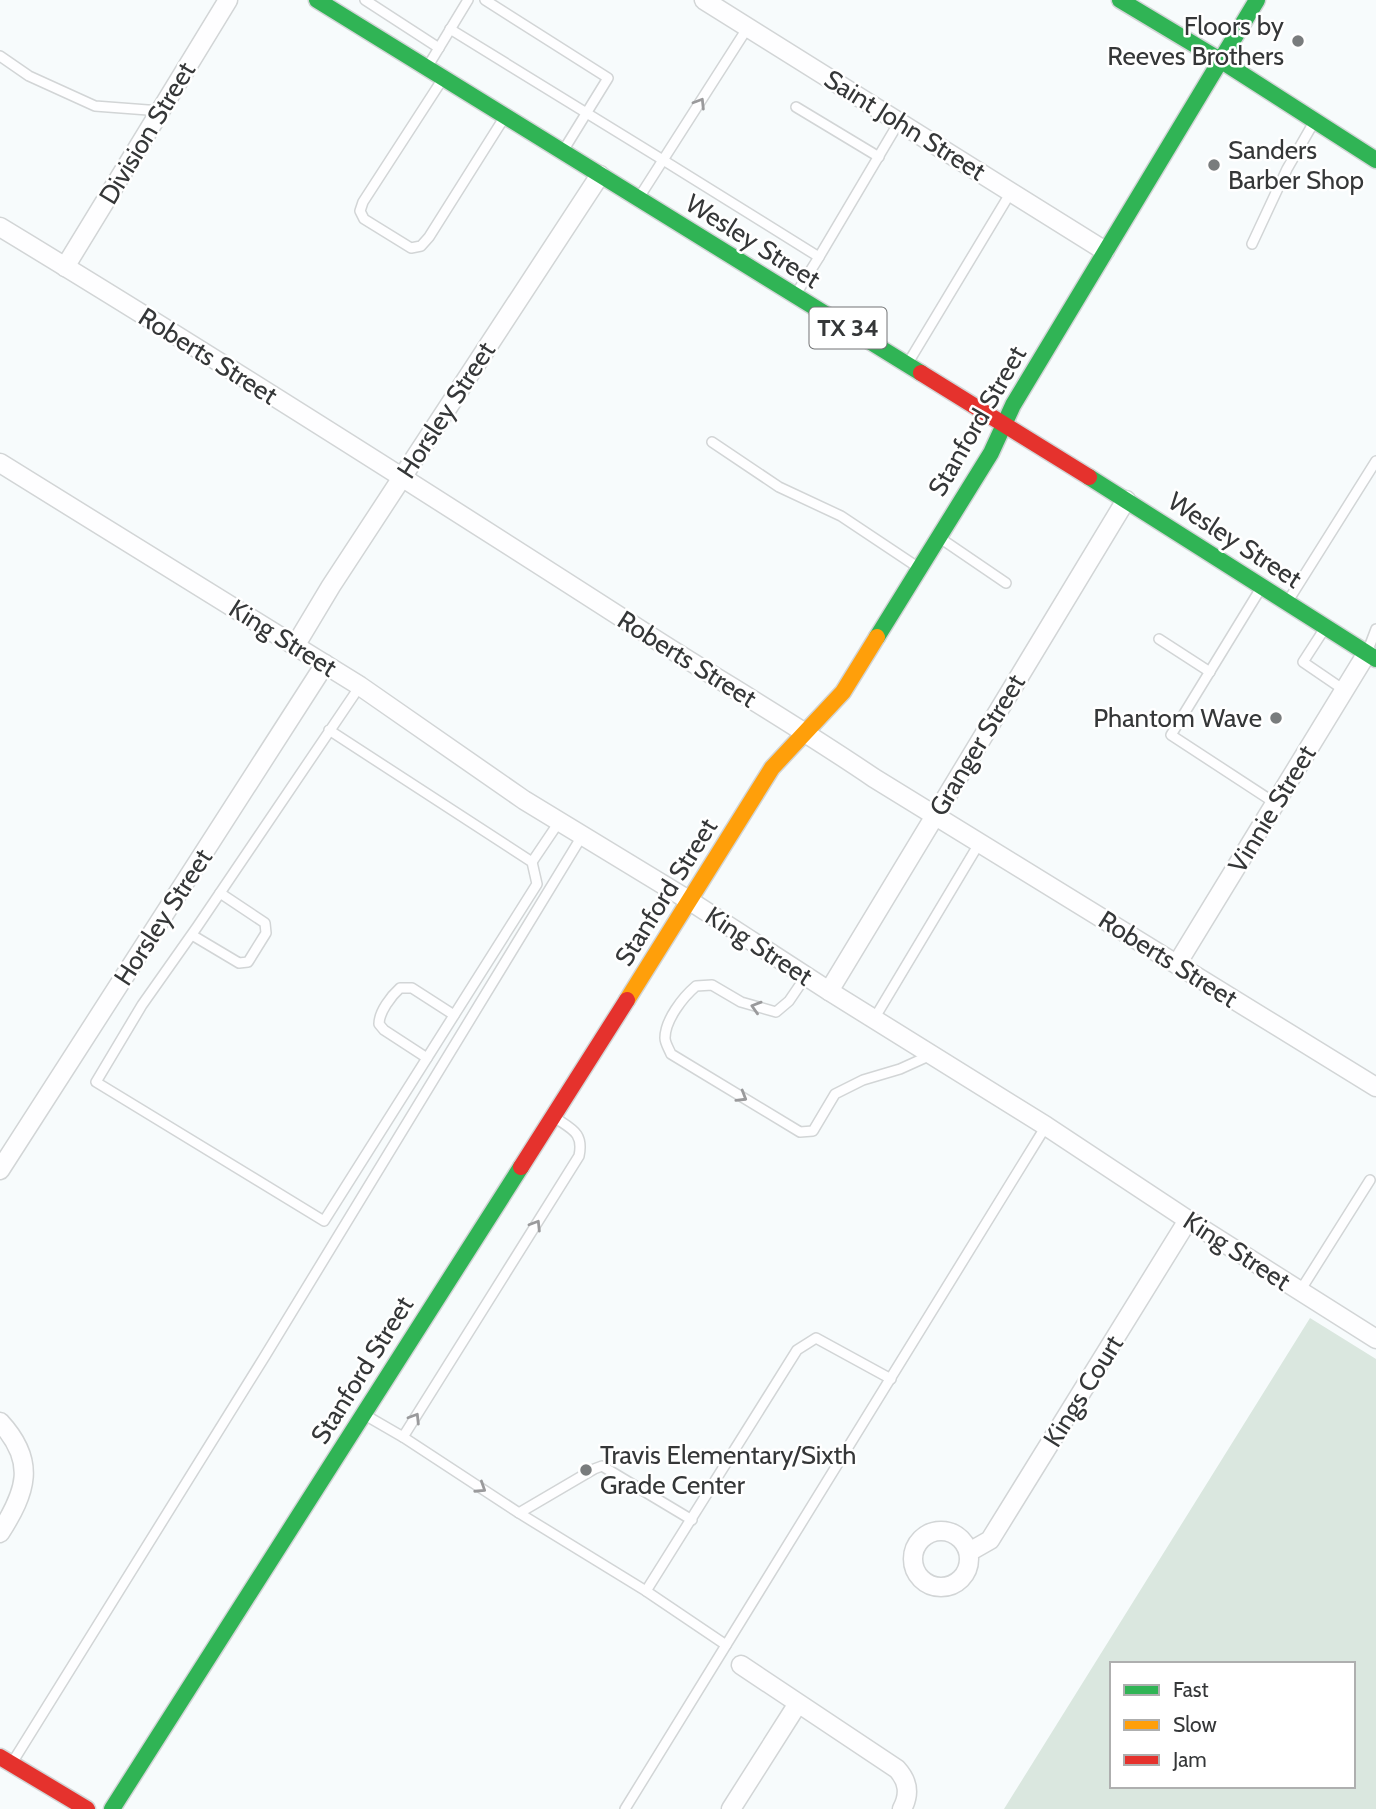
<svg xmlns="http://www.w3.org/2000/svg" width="1376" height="1809" viewBox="0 0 1376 1809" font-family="Cabin,sans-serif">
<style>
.green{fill:#dae7df;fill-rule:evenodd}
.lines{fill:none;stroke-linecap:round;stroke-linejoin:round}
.lane-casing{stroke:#d2d5d6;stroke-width:12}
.street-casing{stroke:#d2d5d6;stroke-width:21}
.fast-casing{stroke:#d2d5d6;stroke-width:19}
.slow-casing{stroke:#d2d5d6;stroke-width:19}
.jam-casing{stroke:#d2d5d6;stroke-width:19}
.lane{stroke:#fefeff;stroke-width:9}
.street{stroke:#fefeff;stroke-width:18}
.fast{stroke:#30b455;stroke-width:16}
.slow{stroke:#ff9f0a;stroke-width:16}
.jam{stroke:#e5322d;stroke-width:16}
.oneway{stroke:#9a9a9c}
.poi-dot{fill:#797c7d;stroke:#fff;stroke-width:2.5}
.labels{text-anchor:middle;stroke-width:5;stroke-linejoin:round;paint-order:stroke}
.shield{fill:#fff;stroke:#727374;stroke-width:2}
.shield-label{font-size:24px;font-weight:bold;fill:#353738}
.poi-label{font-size:26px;fill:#353738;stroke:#fff;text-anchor:end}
.street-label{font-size:26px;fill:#353738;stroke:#fff}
</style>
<rect width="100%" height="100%" fill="#f7fbfc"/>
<!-- green -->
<path class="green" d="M1310 1318 1376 1359V1809H1004ZM1112 1664H1353V1786H1112Z"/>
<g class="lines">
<!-- lane casing -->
<g class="lane-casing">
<g id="lane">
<path d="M365 0 439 48"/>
<path d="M485 0 608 78 563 151"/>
<path d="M450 29 663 160 748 27"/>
<path d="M0 56 29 76 95 106 161 111"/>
<path d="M428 66 468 0"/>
<path d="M442 80 363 202 360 211 364 219 411 248 421 246 429 237 504 118"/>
<path d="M796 107 879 157"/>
<path d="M640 196 663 160 819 257 796 294"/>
<path d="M1252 244 1287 169 1314 122"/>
<path d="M819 257 899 122"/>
<path d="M908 363 1011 192"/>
<path d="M712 442 779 487 841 516 919 568"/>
<path d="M940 538 1006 583"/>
<path d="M1261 588 1171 735 1275 803"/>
<path d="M1288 601 1376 461"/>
<path d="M1325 628 1303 662 1344 690"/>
<path d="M1159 639 1210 672"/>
<path d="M1368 650 1376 629"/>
<path d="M329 730 532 862 537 884 324 1221 96 1082 142 1005 197 927 360 686"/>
<path d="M532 862 559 822"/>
<path d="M192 935 239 963 248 962 266 933 265 923 220 893"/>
<path d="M806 976 789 1001 776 1012 741 1002 712 985 696 986C683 997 665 1020 665 1038 665 1043 669 1049 671 1054L800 1132 813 1131 835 1094 863 1080 900 1069 931 1055"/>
<path d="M874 1019 980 842"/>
<path d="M427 1058 384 1030 379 1024C379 1012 391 996 400 988H412L454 1015"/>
<path d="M1300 1291 1370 1180"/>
<path d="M365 1415 403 1437 579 1156C584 1132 571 1129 554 1117"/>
<path d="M403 1437 519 1513 594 1469 602 1466 692 1520"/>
<path d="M519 1513 646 1591 726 1645"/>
<path d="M646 1591 797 1350 816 1338 891 1379"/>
<path d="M12 1763 265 1356 582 836"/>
<path d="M625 1809 1046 1126"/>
</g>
</g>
<!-- street casing -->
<g class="street-casing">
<g id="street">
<path d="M704 0 1105 251"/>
<path d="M0 227C213 356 423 490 633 625 713 677 795 724 874 778L1376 1087"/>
<path d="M65 267 228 0"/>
<path d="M0 463 360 686 524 800 690 901 829 991 1046 1126 1188 1220 1376 1339"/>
<path d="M295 646 331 586 600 175"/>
<path d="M1177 964 1367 653"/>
<path d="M829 991 1126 500"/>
<path d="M0 1170 325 664"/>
<path d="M0 1422C37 1462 26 1492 0 1533"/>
<circle cx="941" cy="1559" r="28"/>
<path d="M969 1552 990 1540 1188 1220"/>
<path d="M741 1665 897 1769C908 1781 910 1794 902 1809"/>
<path d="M731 1809 797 1705"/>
</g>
</g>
<!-- fast casing -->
<g class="fast-casing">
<g id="fast">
<path d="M317 0 921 373"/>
<path d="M1120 0 1220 60 1376 160"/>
<path d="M1089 477 1376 659"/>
<path d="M877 637 991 453 1013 405 1257 0"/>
<path d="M112 1809 521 1167"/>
</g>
</g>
<!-- slow casing -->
<g class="slow-casing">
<path id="slow" d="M627 1000 772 768 843 692 877 637"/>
</g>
<!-- jam casing -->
<g class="jam-casing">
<g id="jam">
<path d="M921 373 1089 477"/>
<path d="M521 1167 627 1000"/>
<path d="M0 1757 87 1809"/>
</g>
</g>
<!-- lane -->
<use href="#lane" class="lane"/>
<!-- street -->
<use href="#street" class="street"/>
<!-- fast -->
<use href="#fast" class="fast"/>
<!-- slow -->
<use href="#slow" class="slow"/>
<!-- jam -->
<use href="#jam" class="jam"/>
</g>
<!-- one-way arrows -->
<defs><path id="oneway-chevron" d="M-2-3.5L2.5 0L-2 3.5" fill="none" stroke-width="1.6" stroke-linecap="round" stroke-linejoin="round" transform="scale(1.75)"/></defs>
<g class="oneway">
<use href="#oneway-chevron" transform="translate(700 103) rotate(-58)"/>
<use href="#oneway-chevron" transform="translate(756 1007) rotate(-163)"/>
<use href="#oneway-chevron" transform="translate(742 1097) rotate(31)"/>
<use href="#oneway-chevron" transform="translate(536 1225) rotate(-58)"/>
<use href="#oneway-chevron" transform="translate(415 1418) rotate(-58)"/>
<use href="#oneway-chevron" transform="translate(481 1488) rotate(33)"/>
</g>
<!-- markers -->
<g class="poi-dot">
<circle cx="1298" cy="41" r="7"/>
<circle cx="1214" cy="165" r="7"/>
<circle cx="1276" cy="718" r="7"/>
<circle cx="586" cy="1470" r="7"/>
</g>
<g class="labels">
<!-- shield labels -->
<rect class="shield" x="809.5" y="307.5" width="77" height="41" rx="5"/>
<g class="shield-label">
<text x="848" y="336">TX 34</text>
</g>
<!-- poi labels -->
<g class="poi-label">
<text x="1284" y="35">Floors by<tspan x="1284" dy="30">Reeves Brothers</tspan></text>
<text x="1228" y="159" text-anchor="start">Sanders<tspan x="1228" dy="30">Barber Shop</tspan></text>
<text x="1262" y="727">Phantom Wave</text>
<text x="600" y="1464" text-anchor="start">Travis Elementary/Sixth<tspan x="600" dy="30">Grade Center</tspan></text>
</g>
<!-- street labels -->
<g class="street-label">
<text transform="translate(905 125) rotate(32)" y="9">Saint John Street</text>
<text transform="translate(147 133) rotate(-59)" y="9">Division Street</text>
<text transform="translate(753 241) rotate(32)" y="9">Wesley Street</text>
<text transform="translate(208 356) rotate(32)" y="9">Roberts Street</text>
<text transform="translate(446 410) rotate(-57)" y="9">Horsley Street</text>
<text transform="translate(977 421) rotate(-60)" y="9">Stanford Street</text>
<text transform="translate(1235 540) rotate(33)" y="9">Wesley Street</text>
<text transform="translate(283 638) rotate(32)" y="9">King Street</text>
<text transform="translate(687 659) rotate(32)" y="9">Roberts Street</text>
<text transform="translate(977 745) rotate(-59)" y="9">Granger Street</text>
<text transform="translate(1272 809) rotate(-59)" y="9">Vinnie Street</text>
<text transform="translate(666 892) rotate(-58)" y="9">Stanford Street</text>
<text transform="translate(163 917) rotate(-57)" y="9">Horsley Street</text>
<text transform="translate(759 946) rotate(33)" y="9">King Street</text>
<text transform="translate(1168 959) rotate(32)" y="9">Roberts Street</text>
<text transform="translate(1237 1251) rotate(33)" y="9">King Street</text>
<text transform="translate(362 1370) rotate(-58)" y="9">Stanford Street</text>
<text transform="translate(1083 1391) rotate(-58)" y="9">Kings Court</text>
</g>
</g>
<!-- legend -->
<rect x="1110" y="1662" width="245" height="126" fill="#ffffff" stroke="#aeafaf" stroke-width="2"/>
<rect x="1124" y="1685" width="35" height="10" fill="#30b455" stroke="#aeafaf" stroke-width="2"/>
<text x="1173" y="1697" font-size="21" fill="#353738">Fast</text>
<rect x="1124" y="1720" width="35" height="10" fill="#ff9f0a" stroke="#aeafaf" stroke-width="2"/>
<text x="1173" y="1732" font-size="21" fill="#353738">Slow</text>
<rect x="1124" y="1755" width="35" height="10" fill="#e5322d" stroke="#aeafaf" stroke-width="2"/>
<text x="1173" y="1767" font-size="21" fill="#353738">Jam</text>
</svg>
